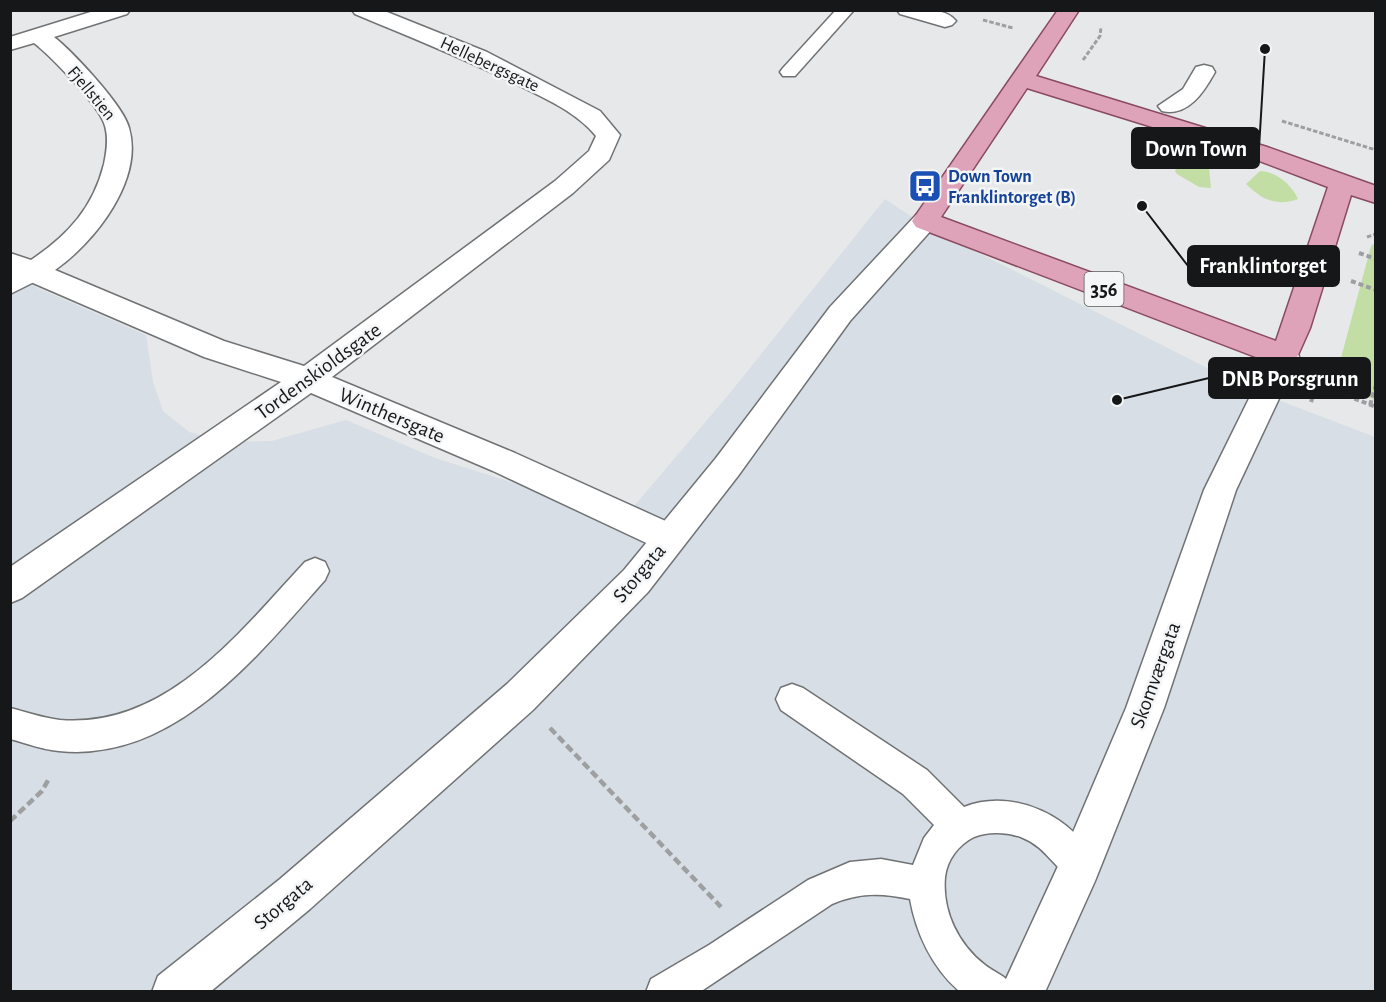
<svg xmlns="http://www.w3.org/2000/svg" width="1386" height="1002" viewBox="0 0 1386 1002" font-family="'Alegreya Sans',sans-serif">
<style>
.built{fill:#d7dee6}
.green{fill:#c3dea5}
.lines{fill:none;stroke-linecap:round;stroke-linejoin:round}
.service-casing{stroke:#707274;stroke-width:3}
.pedestrian-casing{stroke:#707274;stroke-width:3}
.minor-casing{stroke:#707274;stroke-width:3}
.tertiary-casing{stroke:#707274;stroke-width:3}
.primary-casing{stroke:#8a4a61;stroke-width:3}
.path-far2{stroke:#9d9fa1;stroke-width:3;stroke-dasharray:4.5 2;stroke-linecap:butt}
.path-far1{stroke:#9d9fa1;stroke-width:4;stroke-dasharray:5 3;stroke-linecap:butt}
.path{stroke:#9d9fa1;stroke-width:4.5;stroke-dasharray:8 4;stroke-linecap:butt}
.service{fill:#fff;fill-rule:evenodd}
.pedestrian{fill:#fff;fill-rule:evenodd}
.minor{fill:#fff;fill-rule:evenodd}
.tertiary{fill:#fff;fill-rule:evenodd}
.primary{fill:#dea3b8;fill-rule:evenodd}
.labels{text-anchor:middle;stroke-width:5;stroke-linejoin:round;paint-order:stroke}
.far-street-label{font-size:18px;fill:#161718;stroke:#f3f5f7}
.far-transit-label{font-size:18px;font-weight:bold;fill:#164399;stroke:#f3f5f7;text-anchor:start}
.shield{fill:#f3f5f7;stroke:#585a5b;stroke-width:1.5}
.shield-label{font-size:20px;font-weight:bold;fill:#161718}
.street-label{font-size:21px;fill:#161718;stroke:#f3f5f7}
.leader{fill:none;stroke:#161718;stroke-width:2}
.callout-dot{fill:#161718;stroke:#f3f5f7;stroke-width:2}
.callout{fill:#161718;stroke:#161718;stroke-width:2}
.callout-label{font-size:22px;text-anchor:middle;font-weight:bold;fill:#fff}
</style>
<rect width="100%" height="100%" fill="#e6e8ea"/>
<!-- built -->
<path class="built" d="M885 199 927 227 1249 389 1375 437V991H11L10 276 146 335 153 382 163 411 189 432 227 442 272 441 346 420 435 458 624 518 730 393Z"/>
<!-- green -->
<g class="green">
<path d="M1180 160 1209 168 1211 188 1199 187 1177 174 1175 171Z"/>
<path d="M1260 171C1275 171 1292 185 1298 199 1276 207 1261 199 1246 184Z"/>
<path d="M1375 243V400L1334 384 1371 246Z"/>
</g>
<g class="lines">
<!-- service casing -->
<g class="service-casing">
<g id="service">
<path d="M836 10H854L795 76H783L780 72 783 68Z"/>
<path d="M34 264 42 266 45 272 42 278 10 294V275Z"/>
<path d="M315 558 325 562 329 571 325 580C257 656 174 763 59 751 43 750 26 743 10 739V708C26 712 43 718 60 720 166 729 240 632 305 562Z"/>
<path d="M792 684 803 688 927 770 964 807C1013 787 1077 817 1097 866L1092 878 1080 883C1057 874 1047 847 1023 838 1009 832 988 831 974 837 958 845 947 860 945 877 942 911 958 944 985 965 999 976 1007 974 1014 992L958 990C932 967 916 933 910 899 882 893 860 892 832 904L700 992H646L651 979 709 945 808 880 850 862 881 859 913 865 924 838 934 825 903 794 781 710 776 699 781 688Z"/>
</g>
</g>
<!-- pedestrian casing -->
<g class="pedestrian-casing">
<path id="pedestrian" d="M1204 65 1212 67 1215 72C1204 92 1188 117 1162 111L1158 106 1183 89 1196 67Z"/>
</g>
<!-- minor casing -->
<g class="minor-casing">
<g id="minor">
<path d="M97 10H130L127 14 54 37C72 51 124 106 129 128 144 180 95 242 55 270L224 341 304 366 555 181 589 151 596 136C577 113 550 101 524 88 468 60 412 38 355 14L352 10H382L487 52 600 111 620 135 609 160 573 193 332 377 515 453 681 528 686 538 681 548 669 553 657 548 493 471 311 393 22 598 10 603V567L281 382 204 357 10 273V253L31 260C68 235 93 208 104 164 107 150 109 136 104 123 97 104 51 56 34 43L10 50V37Z"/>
<path d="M897 10C913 10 945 6 956 21L952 25 945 27 900 14Z"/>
</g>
</g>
<!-- tertiary casing -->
<g class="tertiary-casing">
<g id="tertiary">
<path d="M925 212 934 215 938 221 934 227 850 321 738 476 648 592 533 710 310 909 210 992H152L158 976 280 879 507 684 624 570 716 458 830 307 916 215Z"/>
<path d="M1284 345 1294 348 1299 356 1236 490 1164 708 1095 881 1045 992H1000L1065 851 1126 708 1204 490 1274 348Z"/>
</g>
</g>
<!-- primary casing -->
<g class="primary-casing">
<path id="primary" d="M1058 10H1079L1036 76 1267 147 1376 186V203L1351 195 1310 328 1294 364 1284 367 1274 364 916 227 912 221 916 215ZM1027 88 1249 157 1328 187 1276 341 941 217Z"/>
</g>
<!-- path-far2 -->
<g class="path-far2">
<path d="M983 20 1013 28"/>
<path d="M1083 60 1100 36 1101 27"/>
<path d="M1282 121 1376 150"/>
<path d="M1367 237 1376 234"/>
</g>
<!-- path-far1 -->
<g class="path-far1">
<path d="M1359 253 1376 259"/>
<path d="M1351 281 1376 290"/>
<path d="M1317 384 1376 407"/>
<path d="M1311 402 1315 391"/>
<path d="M1370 405 1376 385"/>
</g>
<!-- path -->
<g class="path">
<path d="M550 728 721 907"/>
<path d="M10 821 42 791 50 777"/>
</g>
<!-- service -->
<use href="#service" class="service"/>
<!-- pedestrian -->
<use href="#pedestrian" class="pedestrian"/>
<!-- minor -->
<use href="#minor" class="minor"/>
<!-- tertiary -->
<use href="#tertiary" class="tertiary"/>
<!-- primary -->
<use href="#primary" class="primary"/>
</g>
<!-- icons -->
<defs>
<g id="bus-square" transform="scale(1.725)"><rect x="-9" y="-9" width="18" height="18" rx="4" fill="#1a4fb4" stroke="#f3f5f7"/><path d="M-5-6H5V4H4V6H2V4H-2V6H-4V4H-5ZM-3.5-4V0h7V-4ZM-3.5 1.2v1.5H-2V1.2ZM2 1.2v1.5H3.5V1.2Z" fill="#fff"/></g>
</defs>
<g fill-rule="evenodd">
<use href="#bus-square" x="925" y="186"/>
</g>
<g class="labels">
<!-- far-street labels -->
<g class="far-street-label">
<text transform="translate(490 64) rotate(25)" y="6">Hellebergsgate</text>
<text transform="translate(92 93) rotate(50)" y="6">Fjellstien</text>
</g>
<!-- far-transit labels -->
<g class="far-transit-label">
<text x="948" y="182">Down Town<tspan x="948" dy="21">Franklintorget (B)</tspan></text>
</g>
<!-- shield labels -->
<rect class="shield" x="1084.5" y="272" width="39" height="34" rx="4.5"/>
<g class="shield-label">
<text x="1104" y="296">356</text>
</g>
<!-- street labels -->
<g class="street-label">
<text transform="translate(318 371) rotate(-36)" y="7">Tordenskioldsgate</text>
<text transform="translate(392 415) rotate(23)" y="7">Winthersgate</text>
<text transform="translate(639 573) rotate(-50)" y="7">Storgata</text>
<text transform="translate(1155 675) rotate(-70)" y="7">Skomværgata</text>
<text transform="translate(283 903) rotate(-40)" y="7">Storgata</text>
</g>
</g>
<!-- callouts -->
<path class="leader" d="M1265 49L1259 148M1142 206L1188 266M1117 400L1209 378"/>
<g class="callout-dot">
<circle cx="1265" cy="49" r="6"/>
<circle cx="1142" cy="206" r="6"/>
<circle cx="1117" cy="400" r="6"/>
</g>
<g class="callout">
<rect x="1132" y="128" width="127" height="40" rx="6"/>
<rect x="1188" y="246" width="151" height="40" rx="6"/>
<rect x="1209" y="358" width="161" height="40" rx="6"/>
</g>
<g class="callout-label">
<text x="1196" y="156">Down Town</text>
<text x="1263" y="273">Franklintorget</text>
<text x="1290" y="386">DNB Porsgrunn</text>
</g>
<!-- border -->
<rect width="1386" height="1002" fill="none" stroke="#161718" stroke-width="24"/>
</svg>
